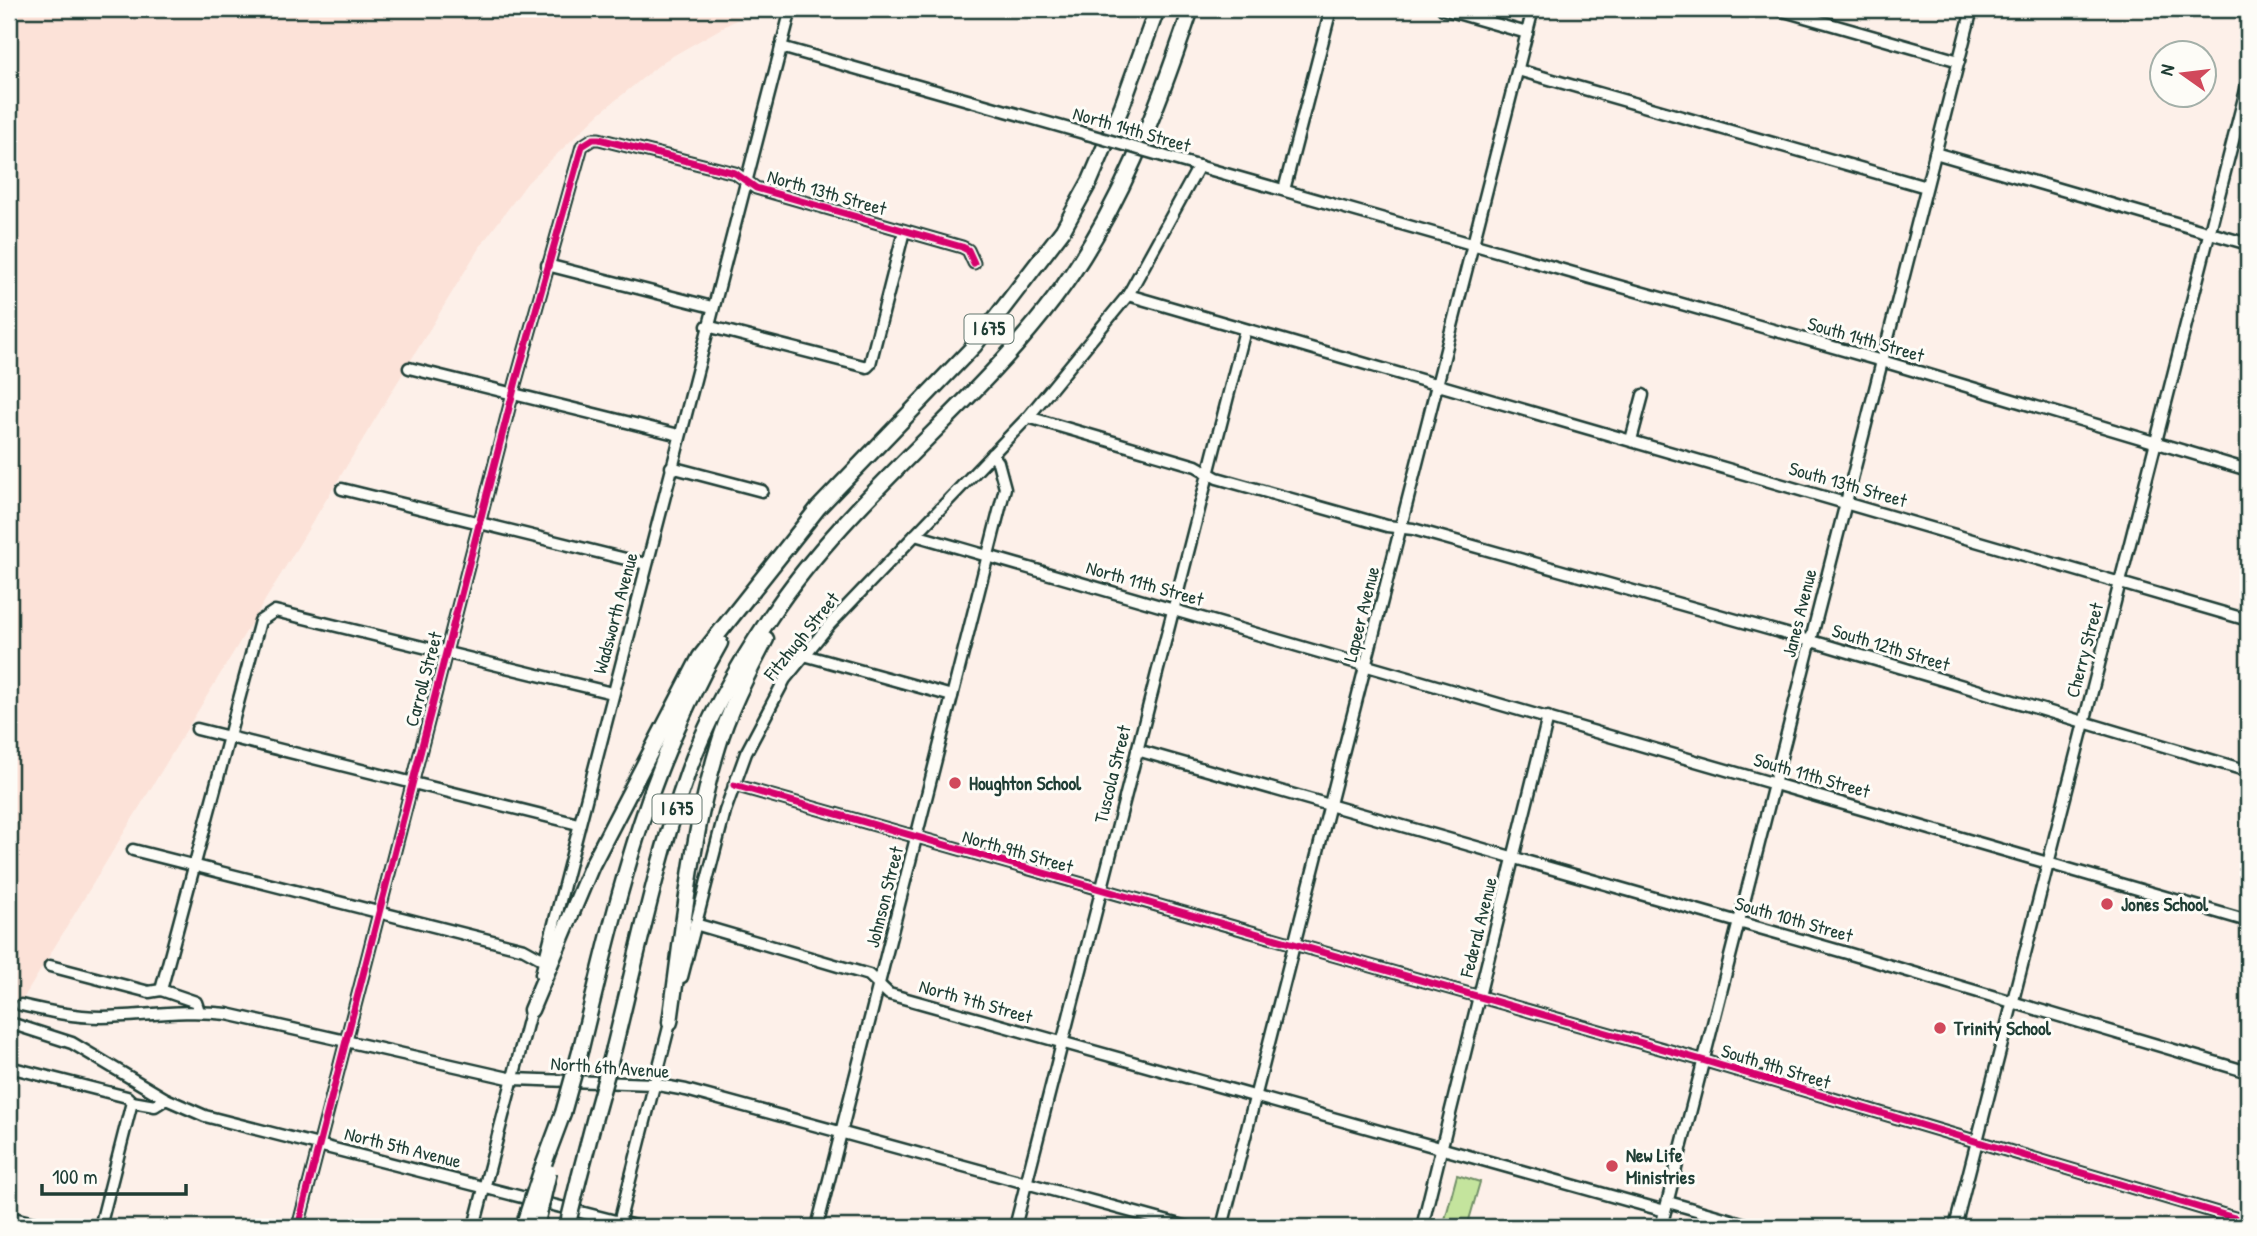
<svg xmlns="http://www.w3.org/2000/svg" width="2257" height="1236" viewBox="0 0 2257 1236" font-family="'Patrick Hand',sans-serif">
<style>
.built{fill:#fce2d8}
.green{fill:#c4e49d;stroke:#729068;stroke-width:2}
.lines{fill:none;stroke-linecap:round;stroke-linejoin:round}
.minor-tunnel{stroke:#d1ccc5;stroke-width:10;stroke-dasharray:10 5;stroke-linecap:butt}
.minor-casing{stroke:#1f3d34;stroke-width:15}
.highway-casing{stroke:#1f3d34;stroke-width:19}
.minor{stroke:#fdfcf7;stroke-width:10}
.highway{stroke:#fdfcf7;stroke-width:14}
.minor-bridge-casing{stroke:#1f3d34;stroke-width:15;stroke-linecap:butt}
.highway-bridge-casing{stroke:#1f3d34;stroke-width:19;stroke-linecap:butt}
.minor-bridge{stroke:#fdfcf7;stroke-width:10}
.highway-bridge{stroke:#fdfcf7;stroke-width:14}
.cycleway-casing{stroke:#fdfcf7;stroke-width:11}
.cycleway{stroke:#d6006c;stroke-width:7}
.poi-dot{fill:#d1495b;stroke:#fdfcf7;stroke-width:2.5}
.labels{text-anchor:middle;stroke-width:6;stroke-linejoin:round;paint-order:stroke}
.shield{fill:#fdfcf7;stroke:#62766e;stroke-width:2}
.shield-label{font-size:18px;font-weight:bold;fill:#1f3d34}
.street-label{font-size:19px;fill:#1f3d34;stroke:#fdfcf7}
.poi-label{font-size:19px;font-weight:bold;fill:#1f3d34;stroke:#fdfcf7;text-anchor:start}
</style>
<rect width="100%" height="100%" fill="#fdf0e9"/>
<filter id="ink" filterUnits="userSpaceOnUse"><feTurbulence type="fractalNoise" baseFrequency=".0143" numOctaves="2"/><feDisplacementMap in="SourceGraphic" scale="14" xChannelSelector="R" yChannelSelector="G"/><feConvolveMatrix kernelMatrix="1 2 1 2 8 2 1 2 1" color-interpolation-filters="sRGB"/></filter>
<g filter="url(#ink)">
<!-- built -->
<path class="built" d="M9 9H762L734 21 664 61 601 112 528 182 479 248 9 1022Z"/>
<!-- green -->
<path class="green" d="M1457 1175 1480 1182 1467 1227H1443Z"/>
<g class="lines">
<!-- minor-tunnel -->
<path class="minor-tunnel" d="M9 1002 21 1005"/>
<!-- minor casing -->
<g class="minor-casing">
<g id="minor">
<path d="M1443 9 1527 33"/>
<path d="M1777 9 1959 61"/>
<path d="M781 47 1087 134"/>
<path d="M1518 70 1926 187"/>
<path d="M1935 153 2248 244"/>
<path d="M1163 156 1882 361 2248 470"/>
<path d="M1284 190 1331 9"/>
<path d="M547 265 712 307"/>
<path d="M1128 295 2248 620"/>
<path d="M707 326 867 367 870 364 904 231"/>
<path d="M409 368 679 435"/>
<path d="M1028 417 1196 466 1217 478 1387 526 1413 529 1822 644 2248 771"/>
<path d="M1631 440 1643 395"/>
<path d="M671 467 762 491"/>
<path d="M342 489 646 564"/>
<path d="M915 535 2248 921"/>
<path d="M804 655 952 696"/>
<path d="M197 729 578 824"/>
<path d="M1137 750 1847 953 2248 1072"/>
<path d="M734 785 1702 1060 2248 1222"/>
<path d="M133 850 524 949 544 960"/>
<path d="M695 924 869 975 889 994 1665 1211"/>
<path d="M50 966 149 992 161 990"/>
<path d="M541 974 791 9"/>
<path d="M682 977 725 811 746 753 785 679 830 624 1028 417 1128 295 1199 166"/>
<path d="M21 1005C47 1011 74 1017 102 1017 144 1016 185 1009 227 1014L513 1079 653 1084 686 1090 1187 1227"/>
<path d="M199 1011 196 1002 161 990 260 621 275 611 612 693"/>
<path d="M10 1023 72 1043 166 1099 205 1116 639 1227"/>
<path d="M9 1067 127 1097 132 1102"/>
<path d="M1668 1202 1756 1227"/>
<path d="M9 1217 51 1227"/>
<path d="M100 1227 132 1102 155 1106 166 1099"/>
<path d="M298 1227 516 381 582 146 593 139H599L735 173 756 188 962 247 968 250 974 263"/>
<path d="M474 1227 532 1005"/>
<path d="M618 1227 671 1019"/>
<path d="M817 1227 1005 488 998 462 992 454"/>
<path d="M1015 1227 1245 330"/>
<path d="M1222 1227 1533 9"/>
<path d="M1422 1227 1548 717"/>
<path d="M1661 1227 1972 9"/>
<path d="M1955 1227 2248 82"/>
</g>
</g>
<!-- highway casing -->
<g class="highway-casing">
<g id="highway">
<path d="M531 1010 592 865 700 657 818 508 974 346 1063 230 1090 181 1122 106 1157 9"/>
<path d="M670 1022C683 931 691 835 718 747 729 709 748 674 766 639"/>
<path d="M581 1048C616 905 645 772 720 643"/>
<path d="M614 1048C637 956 656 862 688 772 708 717 738 665 771 616 849 498 969 412 1054 299 1119 213 1157 110 1191 9"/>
<path d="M542 1169 563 1113"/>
<path d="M579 1178 596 1113"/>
</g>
</g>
<!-- minor -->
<use href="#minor" class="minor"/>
<!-- highway -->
<use href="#highway" class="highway"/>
<!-- minor-bridge casing -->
<g class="minor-bridge-casing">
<path id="minor-bridge" d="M1087 134 1163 156"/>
</g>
<!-- highway-bridge casing -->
<g class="highway-bridge-casing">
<g id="highway-bridge">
<path d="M563 1113 581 1048"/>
<path d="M596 1113 614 1048"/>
<path d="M523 1227 542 1169"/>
<path d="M536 1227 549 1172"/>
<path d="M567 1227 579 1178"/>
</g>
</g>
<!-- minor-bridge -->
<use href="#minor-bridge" class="minor-bridge"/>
<!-- highway-bridge -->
<use href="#highway-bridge" class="highway-bridge"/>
<!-- cycleway casing -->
<g class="cycleway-casing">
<g id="cycleway">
<path d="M734 785 1702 1060 2248 1222"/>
<path d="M298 1227 516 381 582 146 593 139H599L735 173 756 188 962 247 968 250 974 263"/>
</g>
</g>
<!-- cycleway -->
<use href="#cycleway" class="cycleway"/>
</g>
</g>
<!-- markers -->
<g class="poi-dot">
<circle cx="955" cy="783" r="7"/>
<circle cx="2107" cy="904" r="7"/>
<circle cx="1940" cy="1028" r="7"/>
<circle cx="1612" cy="1166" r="7"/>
</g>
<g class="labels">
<!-- shield labels -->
<g class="shield">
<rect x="964.5" y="314.5" width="49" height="29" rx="5"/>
<rect x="652.5" y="794.5" width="49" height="29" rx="5"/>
</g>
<g class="shield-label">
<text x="989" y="335">I 675</text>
<text x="677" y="815">I 675</text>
</g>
<!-- street labels -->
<g class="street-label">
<text transform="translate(1132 129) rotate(16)" y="7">North 14th Street</text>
<text transform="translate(827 192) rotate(16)" y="7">North 13th Street</text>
<text transform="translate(1866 339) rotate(16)" y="7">South 14th Street</text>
<text transform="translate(1848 484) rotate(16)" y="7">South 13th Street</text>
<text transform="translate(1145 583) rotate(16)" y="7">North 11th Street</text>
<text transform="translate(615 613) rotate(-75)" y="7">Wadsworth Avenue</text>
<text transform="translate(1799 613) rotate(-76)" y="7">Janes Avenue</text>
<text transform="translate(1361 614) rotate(-76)" y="7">Lapeer Avenue</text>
<text transform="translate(801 636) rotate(-51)" y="7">Fitzhugh Street</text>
<text transform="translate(1891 647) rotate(17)" y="7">South 12th Street</text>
<text transform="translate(2084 650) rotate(-75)" y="7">Cherry Street</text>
<text transform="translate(423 679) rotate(-75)" y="7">Carroll Street</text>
<text transform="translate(1112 774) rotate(-76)" y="7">Tuscola Street</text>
<text transform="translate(1812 775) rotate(16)" y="7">South 11th Street</text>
<text transform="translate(1018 851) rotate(16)" y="7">North 9th Street</text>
<text transform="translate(884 897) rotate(-76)" y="7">Johnson Street</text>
<text transform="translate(1794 919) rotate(16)" y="7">South 10th Street</text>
<text transform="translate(1478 927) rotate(-76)" y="7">Federal Avenue</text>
<text transform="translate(976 1001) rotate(16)" y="7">North 7th Street</text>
<text transform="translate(1776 1066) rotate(17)" y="7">South 9th Street</text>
<text transform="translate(610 1067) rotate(4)" y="7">North 6th Avenue</text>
<text transform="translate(403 1147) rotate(14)" y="7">North 5th Avenue</text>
</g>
<!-- poi labels -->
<g class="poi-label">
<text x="969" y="790">Houghton School</text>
<text x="2121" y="911">Jones School</text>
<text x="1954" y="1035">Trinity School</text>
<text x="1626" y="1162">New Life<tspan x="1626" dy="22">Ministries</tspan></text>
</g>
</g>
<!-- margin -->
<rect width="2257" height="1236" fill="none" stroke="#fdfcf7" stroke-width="35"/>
<rect x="18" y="18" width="2222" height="1201" fill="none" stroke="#1f3d34" stroke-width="2.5" filter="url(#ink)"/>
<!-- north arrow -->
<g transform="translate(2183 74) rotate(284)"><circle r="33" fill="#fdfcf7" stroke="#a4b0a9" stroke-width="2"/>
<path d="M0-5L12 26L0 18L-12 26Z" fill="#d1495b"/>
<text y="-10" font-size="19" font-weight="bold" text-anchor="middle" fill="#1f3d34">N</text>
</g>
<!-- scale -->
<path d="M42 1184v10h144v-10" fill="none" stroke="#1f3d34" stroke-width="3.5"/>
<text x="52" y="1184" font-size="21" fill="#1f3d34" stroke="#fdfcf7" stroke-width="5" paint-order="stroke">100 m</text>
</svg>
